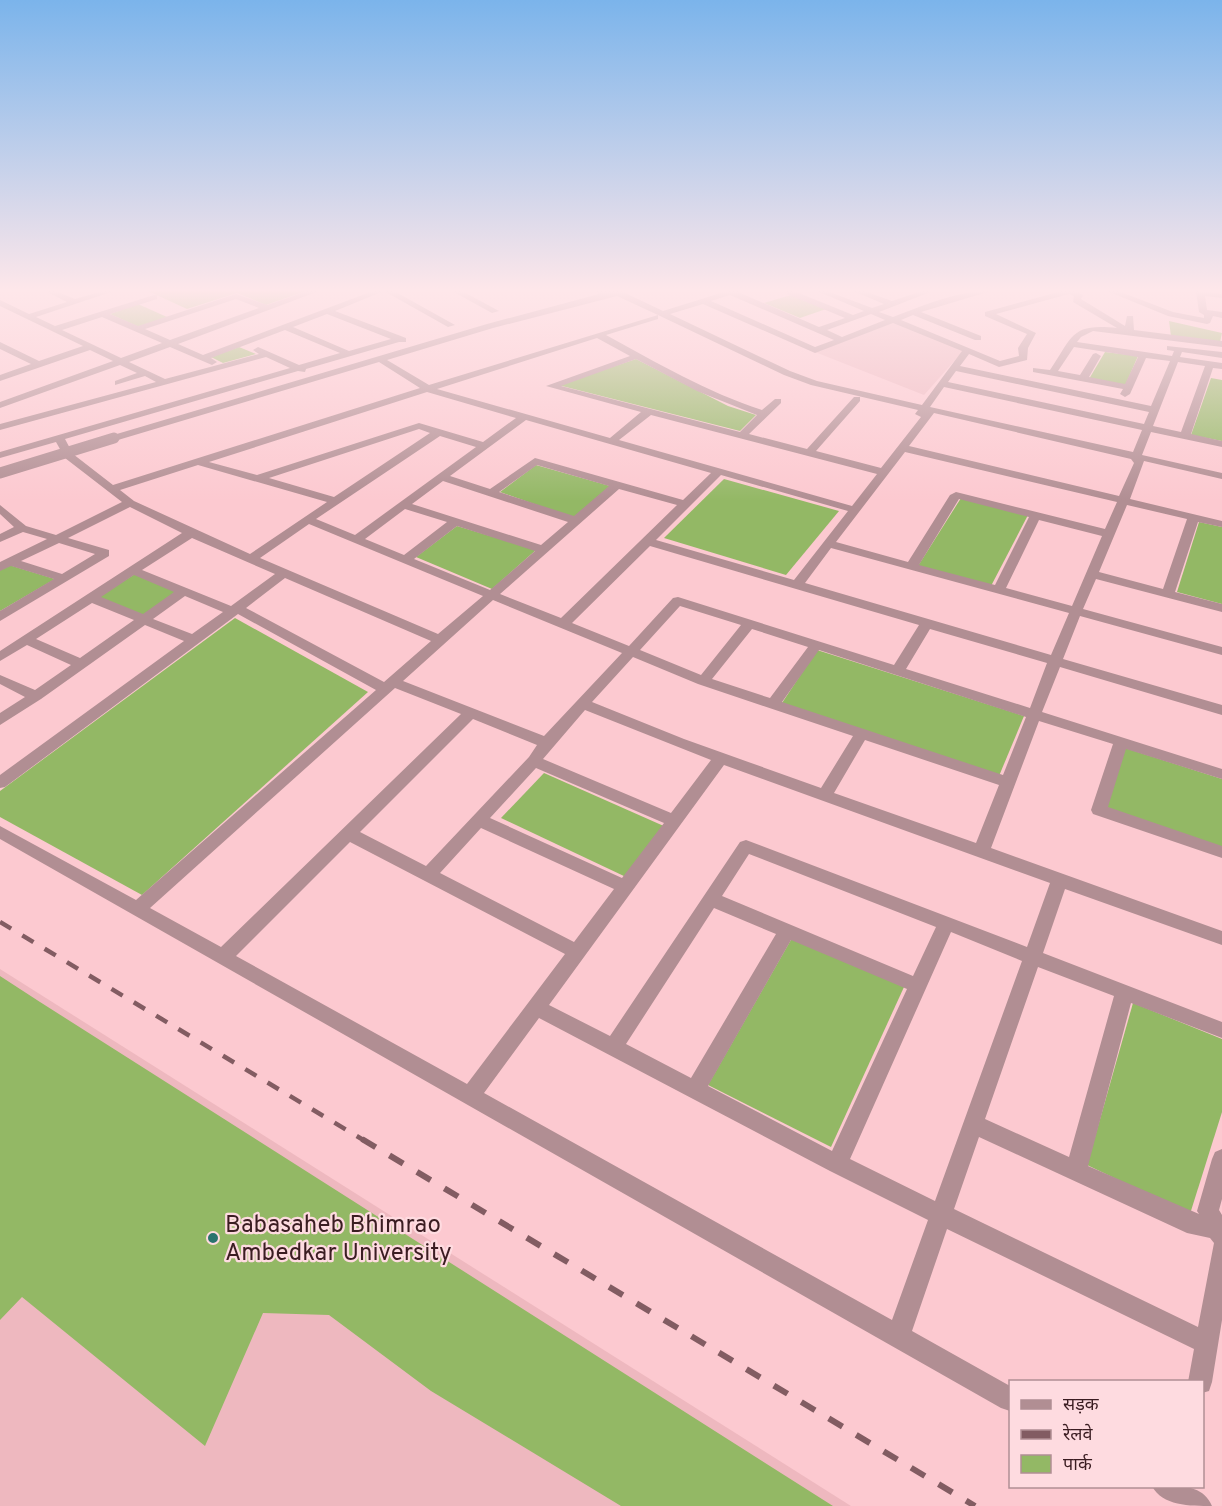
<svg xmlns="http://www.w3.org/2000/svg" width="1222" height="1506" viewBox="0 0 1222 1506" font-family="Overpass,'Noto Sans Devanagari',sans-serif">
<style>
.built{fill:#eeb8bf}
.green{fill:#93b865}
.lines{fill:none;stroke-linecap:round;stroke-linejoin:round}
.minor{fill:#b18e93;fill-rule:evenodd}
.rail-far1{stroke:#825c62;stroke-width:4.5;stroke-dasharray:13 13;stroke-linecap:butt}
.rail{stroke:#825c62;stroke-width:6;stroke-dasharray:16 16;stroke-linecap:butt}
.minor-bridge{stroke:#b18e93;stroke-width:11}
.poi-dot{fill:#29736e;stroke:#fedbe0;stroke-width:2}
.labels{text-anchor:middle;stroke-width:4.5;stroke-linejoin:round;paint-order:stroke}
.near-poi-label{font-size:24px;fill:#3b1d22;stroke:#fedbe0;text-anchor:start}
</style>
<rect width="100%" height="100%" fill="#fcc9d0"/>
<!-- built -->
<g class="built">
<path d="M895 322 964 350 924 395 815 352Z"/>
<path d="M0 969 851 1506H0Z"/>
</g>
<!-- green -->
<g class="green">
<path d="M148 291H306L266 305 237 293 187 309Z"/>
<path d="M791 295 826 309 800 318 764 303Z"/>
<path d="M138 304 167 317 139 327 110 314Z"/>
<path d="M1169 321 1222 333 1220 342 1171 336Z"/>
<path d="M239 347 256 354 223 363 211 357Z"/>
<path d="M1105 352 1138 356 1125 386 1089 379Z"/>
<path d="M636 359 728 406 756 415 740 431 558 385Z"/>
<path d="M1211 378 1222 380V441L1191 435Z"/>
<path d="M536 465 610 486 574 518 500 492Z"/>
<path d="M724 479 839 511 786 575 664 538Z"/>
<path d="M961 498 1028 515 991 586 918 566Z"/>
<path d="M1199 522 1222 527V604L1177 592Z"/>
<path d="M457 526 536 550 492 589 416 557Z"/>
<path d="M9 565 55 579 0 611V570Z"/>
<path d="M135 574 184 594 145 620 95 599Z"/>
<path d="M235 618 368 692 142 895 0 817V791Z"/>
<path d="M817 650 1024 716 999 776 782 703Z"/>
<path d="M1125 748 1222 779V848L1106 809Z"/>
<path d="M544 773 666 827 626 877 501 818Z"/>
<path d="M792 938 904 987 831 1147 708 1085Z"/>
<path d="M0 976 40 1002 833 1506H621L431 1391 329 1315 263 1313 205 1446 22 1297 0 1320Z"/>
<path d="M1133 1003 1222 1039V1112L1190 1214 1087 1165Z"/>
</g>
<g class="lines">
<!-- minor -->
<g class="minor">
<path d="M45 291H55L75 299 103 291H114L36 317 55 326 154 295H157V299L110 314 138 326 236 294 267 305 308 291H319L178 344 203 355 373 291H394L455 325 448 327 384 291 335 311 406 338V342H399L306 369 305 372 298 371 65 439 73 454 113 485 420 388 379 362 118 440H110V436L487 324 599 294 596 291H621L663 311 727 291H739L738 292 819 327 845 318 787 294V291H794L853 315 864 311 817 291H827L872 308 884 304 853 291H864L892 301 922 291H933L879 312 893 317C924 305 957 291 991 291L921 312 981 336V340H975L913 315 901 320 1000 361 1019 356 1018 348 1027 334 985 316V312L1062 291H1075L1083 295 1081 299 1125 326 1127 316H1133L1134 330 1222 341V347L1093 331 1081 337 1077 342 1172 356 1174 351 1167 350V346L1222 352V358L1182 352 1180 357 1222 363V369L1213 368 1191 434 1222 441V447L1151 432 1142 455 1222 473V479L1144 461 1130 499 1222 521V527L1198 522 1175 592 1222 604V612L1096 579 1083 609 1222 647V655L1080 616 1063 659 1222 705V715L1060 667 1042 712 1222 769V779L1126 749 1108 807 1222 846V858L1093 814 1091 810 1113 744 1039 721 991 848 1222 931V945L1065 889 1043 953 1222 1022V1038L1131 1003 1088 1166 1199 1214 1197 1211 1212 1159 1215 1152 1222 1149V1199L1219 1210 1222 1215V1320L1212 1382 1209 1391 1202 1393V1382H1188L1194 1349 947 1229 912 1331 1010 1386V1411L1001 1408 0 839V826L136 900 376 690 238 614 5 787 0 788V775L184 641 145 625 41 699 0 725V713L25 697 0 684V675L35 690 71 665 27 645 0 661V651L182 533 130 507 68 538 109 550V556L0 621V611L54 579 11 566 0 571V562L47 539 23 532 0 542V534L14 527 0 514V505L26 526 56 535 122 502 65 458 56 442 0 458V452L290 368 266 357 0 430V424L156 382 145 376 115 385V381L137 373 120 365 0 408V402L113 361 90 350 0 381V375L31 364 0 349V342L39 361 83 346 0 306V300L29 314 67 302ZM1069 294 1074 296 1073 302 1117 328C1071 323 1073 336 1050 370L1033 368V372L1123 389 1120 394 1125 397 1130 394 1146 358 1170 361 1151 406 960 366 969 354 999 367 1027 360 1028 348 1036 333 996 314ZM730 295 834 340 815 347 711 301ZM617 296 658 315 429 385 387 360 493 328ZM236 299 259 308 170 340 145 329ZM703 304 815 353 893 323 962 351 922 405 817 381 790 371 670 314ZM327 314 391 339 349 351 293 327ZM871 314 885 320 842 337 827 330ZM658 315 784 375 811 385 918 410 915 414 921 417 881 468 816 451 860 401V397H854L807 449 749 434 781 403V399H775L762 410C707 392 657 363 606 335L658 319ZM102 317 162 343 121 358 62 330ZM285 330 340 353 299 365 258 347 253 350 259 354 165 379 129 362 170 347 212 365 217 362 211 358ZM597 338 630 356 546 386 641 412 610 438 437 389ZM1074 347 1138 357 1125 384 1089 377 1101 356 1096 353 1093 354 1080 375 1058 371ZM636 359 697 391 757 415 740 432 561 386ZM1178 362 1205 366 1181 432 1153 426ZM956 371 1149 412 1144 424 948 382ZM944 387 1142 430 1133 452 930 407ZM427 392 516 418 483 442 419 423 257 475 209 462ZM934 413 1131 459 1134 463 1119 496 909 446ZM651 415 877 474 852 506 619 440ZM526 420 711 473 683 500 535 458 490 489 450 476ZM419 429 430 433 334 497 269 478ZM440 436 476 447 355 535 316 519ZM905 452 1117 502 1105 529 956 492 950 495 908 562 836 542ZM198 465 327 502 250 554 134 501 120 490ZM537 465 609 486 574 516 499 492ZM721 475 848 511 794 580 656 540ZM443 481 568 522 541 545 412 504ZM619 489 677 505 561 618 500 594ZM959 499 1029 517 995 585 919 565ZM1127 505 1187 519 1163 589 1099 572ZM405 509 447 522 404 555 365 539ZM1039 520 1102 536 1072 606 1006 588ZM309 524 483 596 438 634 260 558ZM457 526 535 551 490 590 414 559ZM192 538 275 574 231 606 142 570ZM59 543 95 554 62 574 21 561ZM650 546 919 625 894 665 678 597 673 598 629 646 572 623ZM831 548 1069 613 1051 655 805 583ZM134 575 174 592 143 614 101 597ZM285 578 431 641 384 682 246 608ZM185 596 223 612 192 634 153 619ZM493 600 622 653 544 736 403 681ZM92 603 134 620 80 658 36 639ZM680 606 741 625 701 675 640 650ZM752 629 808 647 770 698 712 679ZM930 629 1047 663 1030 708 906 669ZM819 650 1026 717 1003 775 782 702ZM633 657 698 684 853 736 821 788 684 739 592 702ZM395 688 461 714 221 947 150 908ZM585 710 711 760 671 813 543 759ZM473 719 537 745 529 757 426 866 360 832ZM865 740 999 785 976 843 834 793ZM724 765 1050 883 1027 947 746 840 740 842 610 1036 549 1005ZM536 768 664 823 622 878 490 818ZM481 828 614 889 574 942 440 873ZM350 842 565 954 467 1084 236 956ZM749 854 936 927 913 976 722 896ZM714 908 776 934 691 1078 626 1044ZM951 932 1022 961 935 1201 850 1159ZM791 940 907 989 832 1151 708 1086ZM1038 967 1114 996 1069 1157 985 1119ZM539 1018 830 1171 928 1220 892 1320 484 1093ZM979 1137 1187 1233 1210 1238 1214 1243 1198 1327 954 1209Z"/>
<path d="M452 291H462L499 311 492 313Z"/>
<path d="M1107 291H1118L1173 312 1204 318V315L1199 312 1196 291 1222 294V298L1205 296 1207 310 1222 312V318L1213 316 1210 323 1207 324 1168 316Z"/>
<path d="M1152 1486C1174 1486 1202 1482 1212 1506 1190 1506 1162 1506 1152 1486Z"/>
</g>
<!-- rail-far1 -->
<path class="rail-far1" d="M0 922 365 1141"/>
<!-- rail -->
<path class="rail" d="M362 1139 975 1506"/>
<!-- minor-bridge -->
<path class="minor-bridge" d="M0 473 114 438"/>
</g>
<!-- sky -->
<linearGradient id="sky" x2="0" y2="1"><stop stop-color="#7bb4eb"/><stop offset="0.58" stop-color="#fee7ea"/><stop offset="1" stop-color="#fee7ea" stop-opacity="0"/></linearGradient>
<rect width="1222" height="501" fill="url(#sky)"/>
<!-- markers -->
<circle class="poi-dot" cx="213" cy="1238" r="6"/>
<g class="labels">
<!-- near-poi labels -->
<g class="near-poi-label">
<text x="225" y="1232">Babasaheb Bhimrao<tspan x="225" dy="28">Ambedkar University</tspan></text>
</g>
</g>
<!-- legend -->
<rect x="1009" y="1380" width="195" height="108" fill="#fedbe0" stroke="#b08f94" stroke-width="1.5"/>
<rect x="1021" y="1400" width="30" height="9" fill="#b18e93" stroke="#b08f94" stroke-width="1.5"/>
<text x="1063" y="1410" font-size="18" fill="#3b1d22">सड़क</text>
<rect x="1021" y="1430" width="30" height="9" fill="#825c62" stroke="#b08f94" stroke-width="1.5"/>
<text x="1063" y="1440" font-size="18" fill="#3b1d22">रेलवे</text>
<rect x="1021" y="1455" width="30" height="18" fill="#93b865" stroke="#b08f94" stroke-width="1.5"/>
<text x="1063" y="1470" font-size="18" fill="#3b1d22">पार्क</text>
</svg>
